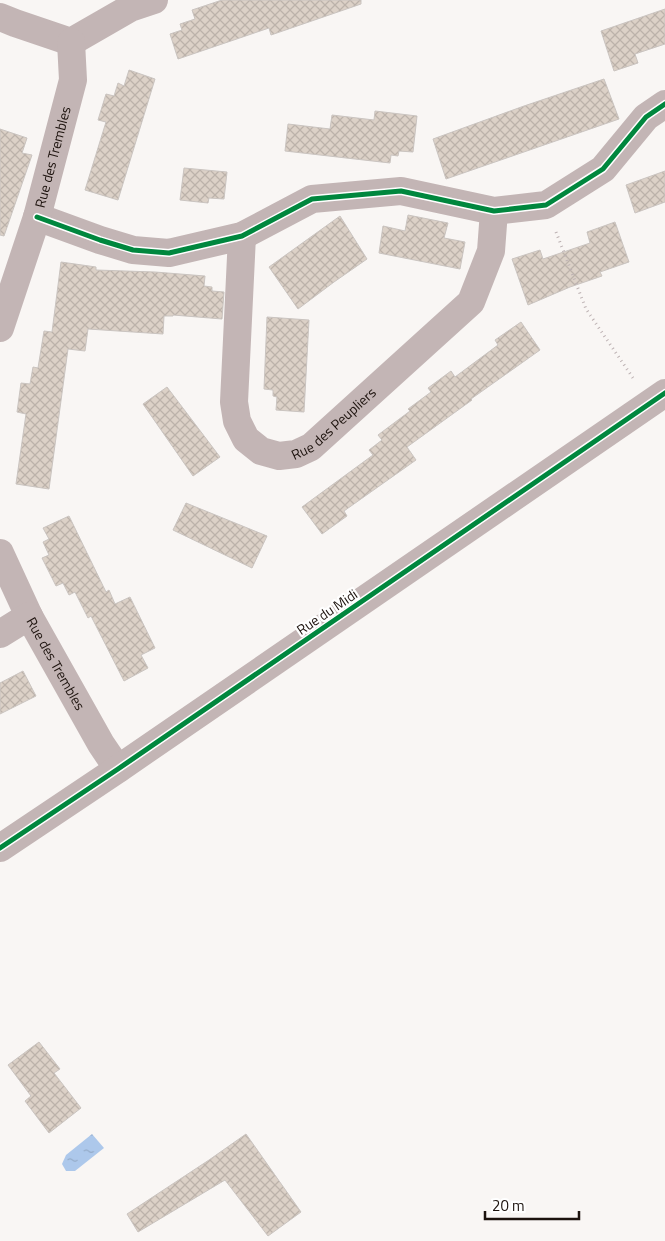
<svg xmlns="http://www.w3.org/2000/svg" width="665" height="1241" viewBox="0 0 665 1241" font-family="'Titillium Web',sans-serif">
<style>
.water{fill:url(#water-ripples)}
.building{fill:url(#building-cross-hatch);stroke:#cac4c0}
.lines{fill:none;stroke-linecap:round;stroke-linejoin:round}
.path{stroke:#bdb2b3;stroke-width:3;stroke-dasharray:1 4;stroke-linecap:butt}
.minor{stroke:#c3b5b5;stroke-width:28}
.cycleway-casing{stroke:#fff;stroke-width:8}
.cycleway{stroke:#00873e;stroke-width:5}
.labels{text-anchor:middle;stroke-width:4.5;stroke-linejoin:round;paint-order:stroke}
.street-label{font-size:14px;fill:#1c120d;stroke:#fff}
</style>
<defs>
<pattern id="water-ripples" width="26" height="14" patternUnits="userSpaceOnUse" patternTransform="scale(1.25)"><rect width="26" height="14" fill="#adc8eb"/><path d="M2 4q2-2 4 0t4 0M15 11q2-2 4 0t4 0" fill="none" stroke="#94abc8"/></pattern>
<pattern id="building-cross-hatch" width="8" height="8" patternUnits="userSpaceOnUse" patternTransform="scale(1.25)"><rect width="8" height="8" fill="#dcd1c7"/><path d="M0 0l8 8M0 8l8-8" fill="none" stroke="#bcb2aa"/></pattern>
</defs>
<rect width="100%" height="100%" fill="#f9f6f4"/>
<!-- water -->
<path class="water" d="M92 1134 104 1148 75 1171H66L62 1164 66 1155Z"/>
<!-- building -->
<g class="building">
<path d="M222 0H361V4L271 35 269 28 178 59 170 34 182 30 180 24 195 19 192 10Z"/>
<path d="M665 9V44L635 54 638 63 614 71 601 31Z"/>
<path d="M129 70 155 79 118 200 85 190 106 122 98 120 106 94 114 96 118 83 124 86Z"/>
<path d="M604 79 619 119 446 179 433 139 524 106Z"/>
<path d="M375 111 417 116 413 152 399 151 398 156 391 155 390 163 285 151 288 124 330 129 332 115 374 120Z"/>
<path d="M0 129 27 138 22 153 32 155 4 236 0 235Z"/>
<path d="M184 168 227 172 224 199 209 198 208 203 180 200Z"/>
<path d="M665 171V202L635 213 626 185Z"/>
<path d="M408 215 448 223 444 238 465 242 460 269 379 253 383 226 405 231Z"/>
<path d="M340 216 367 259 334 282 298 309 269 267Z"/>
<path d="M615 222 629 262 600 272 602 276 570 287 528 305 512 259 540 250 543 259 590 243 587 232Z"/>
<path d="M61 262 96 267V270L155 272 205 276 204 286 212 287V291L224 292 222 319 173 315V316H164L163 334 88 329 85 351 68 349 49 489 16 484 26 414 17 412 21 383 30 384 33 367 38 368 44 331 52 332Z"/>
<path d="M267 317 309 320 304 412 276 410 277 397 273 396V390L264 389Z"/>
<path d="M521 322 540 350 471 399 472 400 407 447 416 460 344 511 347 516 322 534 302 507 373 455 369 450 382 440 378 435 410 411 408 409 431 392 428 388 451 371 455 377 498 345 495 340Z"/>
<path d="M167 387 220 457 193 476 143 404Z"/>
<path d="M186 503 267 536 252 568 173 530Z"/>
<path d="M69 516 106 592 109 590 115 604 130 597 155 648 141 655 148 668 124 681 91 616 88 618 75 592 69 595 63 583 56 586 42 558 49 555 43 542 49 539 43 528Z"/>
<path d="M23 671 36 696 0 714V683Z"/>
<path d="M39 1042 60 1069 54 1073 81 1108 49 1133 25 1101 31 1096 8 1065Z"/>
<path d="M246 1134 301 1212 268 1236 225 1180 138 1232 127 1214 209 1160Z"/>
</g>
<g class="lines">
<!-- path -->
<path class="path" d="M556 232 586 309 633 378"/>
<!-- minor -->
<g class="minor">
<path d="M0 17 15 23 71 42 130 8 154 0"/>
<path d="M37 217 100 240 133 250 169 253 242 236 312 199 401 191 494 211 546 205 603 169 646 117 665 104"/>
<path id="s1" d="M242 236 234 402 237 421 246 439 261 451 279 456 296 454 311 447 471 302 491 251 494 211"/>
<path id="s2" d="M0 328 37 217 73 80 71 42"/>
<path id="s3" d="M0 553 29 616 101 744 118 769"/>
<path d="M0 634 29 616"/>
<path d="M0 848 118 769 665 393"/>
</g>
<!-- cycleway casing -->
<g class="cycleway-casing">
<g id="cycleway">
<path d="M37 217 100 240 133 250 169 253 242 236 312 199 401 191 494 211 546 205 603 169 646 117 665 104"/>
<path d="M0 848 118 769 665 393"/>
</g>
</g>
<!-- cycleway -->
<use href="#cycleway" class="cycleway"/>
</g>
<g class="labels">
<!-- street labels -->
<g class="street-label">
<text dy="5" stroke="none"><textPath href="#s2" startOffset="179">Rue des Trembles</textPath></text>
<text dy="5" stroke="none"><textPath href="#s1" startOffset="309">Rue des Peupliers</textPath></text>
<text transform="translate(327 612) rotate(-34)" y="5">Rue du Midi</text>
<text dy="5" stroke="none"><textPath href="#s3" startOffset="124">Rue des Trembles</textPath></text>
</g>
</g>
<!-- scale -->
<path d="M485 1211v8h94v-8" fill="none" stroke="#1c120d" stroke-width="2.5"/>
<text x="492" y="1211" font-size="15" fill="#1c120d" stroke="#ffffff" stroke-width="4" paint-order="stroke">20 m</text>
</svg>
